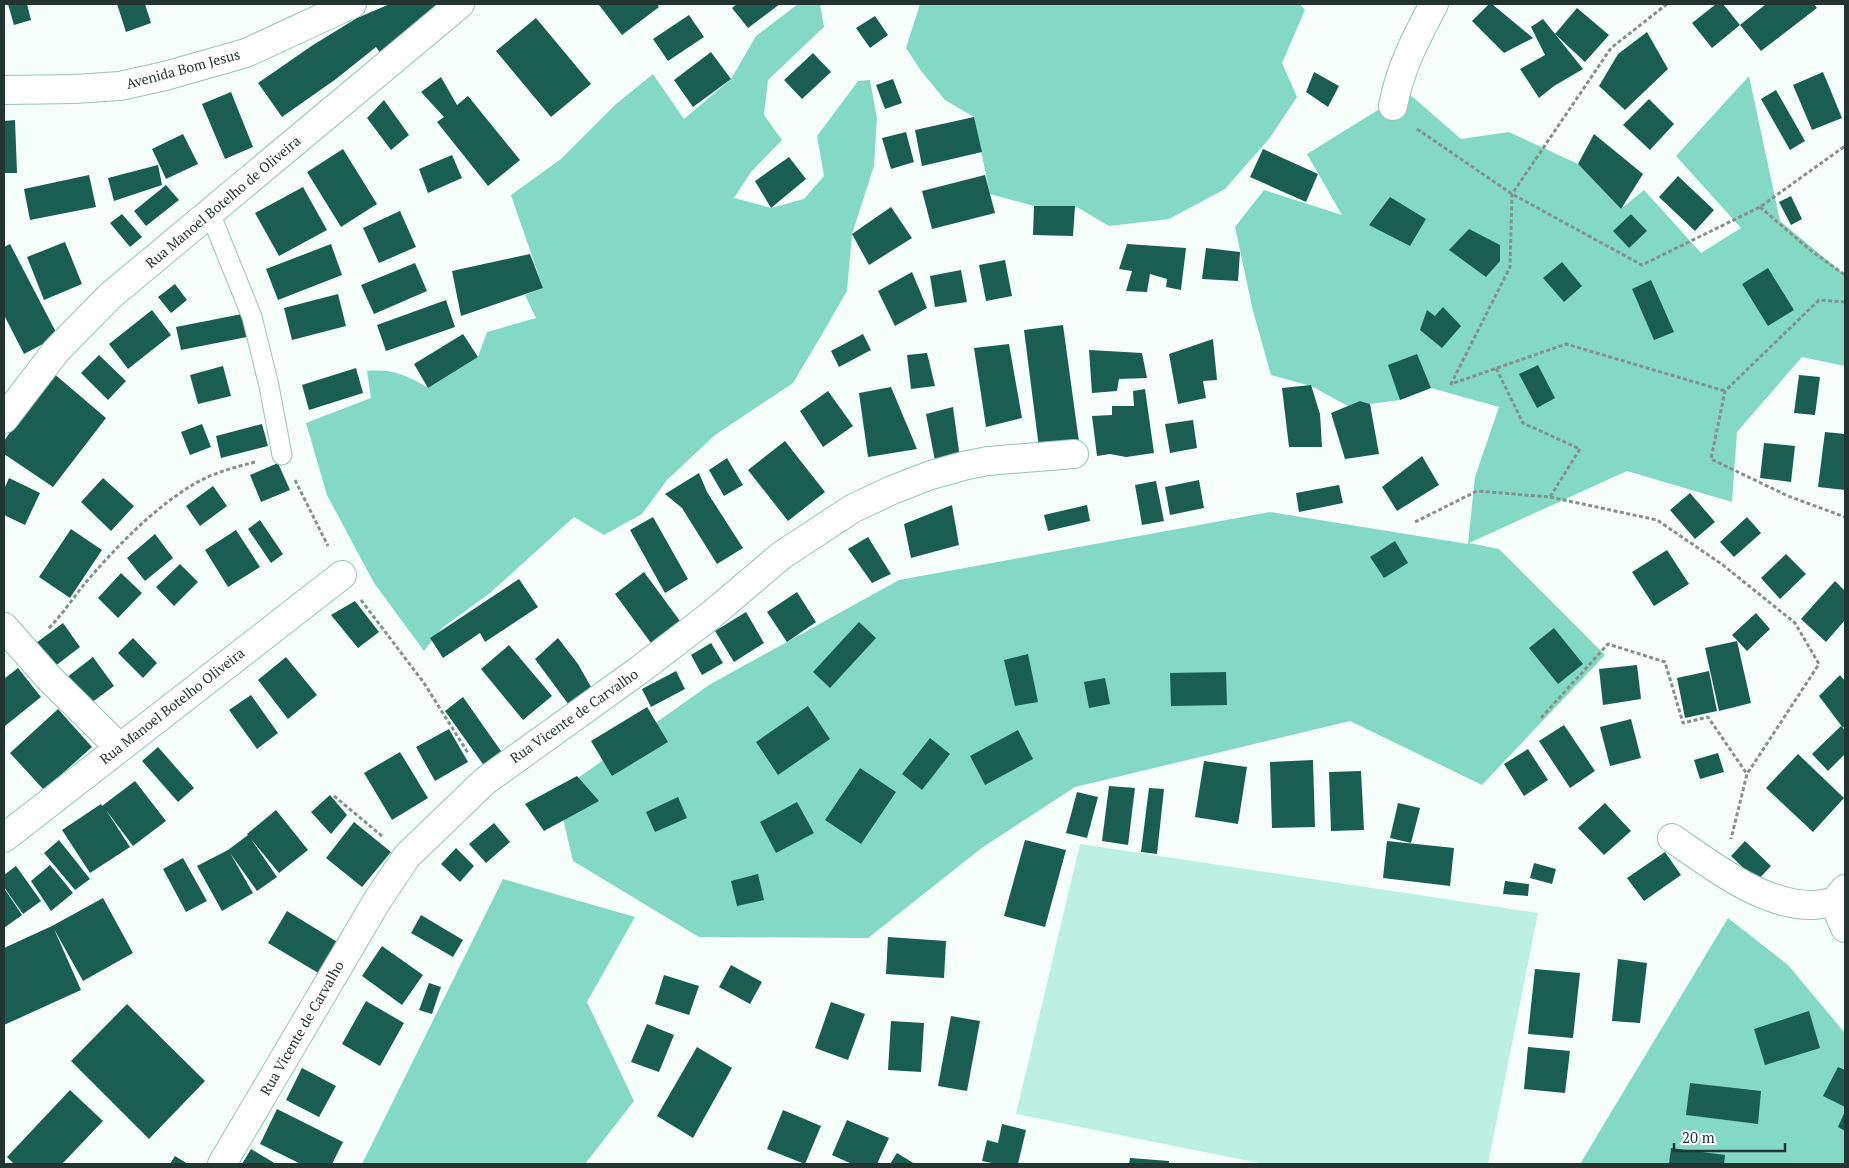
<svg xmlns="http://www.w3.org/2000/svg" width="1849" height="1168" viewBox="0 0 1849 1168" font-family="'PT Serif',serif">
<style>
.green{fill:#bcf0e2}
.forest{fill:#83d9c4}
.building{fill:#195e51}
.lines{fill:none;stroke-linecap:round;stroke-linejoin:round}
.service-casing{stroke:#98c3b8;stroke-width:21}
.minor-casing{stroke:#98c3b8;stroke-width:30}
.tertiary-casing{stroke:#98c3b8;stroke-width:30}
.secondary-casing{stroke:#98c3b8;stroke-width:30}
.path{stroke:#84928d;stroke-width:3;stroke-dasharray:4 2.5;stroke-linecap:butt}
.service{stroke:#fff;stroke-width:19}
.minor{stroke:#fff;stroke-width:28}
.tertiary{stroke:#fff;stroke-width:28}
.secondary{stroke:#fff;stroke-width:28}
.labels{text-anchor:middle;stroke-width:5;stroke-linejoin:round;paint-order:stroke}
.street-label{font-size:14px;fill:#233530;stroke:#fff}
</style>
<rect width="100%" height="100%" fill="#f5fefb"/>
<!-- green -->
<path class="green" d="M1080 844 1538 913 1488 1164H1264L1016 1114Z"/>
<!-- forest -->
<g class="forest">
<path d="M798 4H820L824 27 768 80 764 115 782 140 751 172 734 198 771 208 804 199 824 176 817 136 858 81 870 80 877 118 874 166 852 234 847 291 821 336 793 383 715 435 667 480 642 514 604 535 574 517 490 593 442 628 424 651 374 583 327 495 306 423 371 398 367 371C393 369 406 375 428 388L478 357 487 332 536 318 525 295 543 288 511 195 561 159 615 105 653 74 684 119 731 79 756 36Z"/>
<path d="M920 4H1300L1305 10 1282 63 1297 97 1269 139 1225 189 1169 219 1109 226 1075 206H1034L990 194 974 117 945 100 921 71 906 48Z"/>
<path d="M1749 76 1780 221 1845 275V366L1802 357 1737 432 1732 502 1627 471 1469 543 1499 549 1605 655 1482 785 1350 721 1075 787 983 847 868 938 699 937 573 861 557 793 709 685 899 580 1270 512 1468 544 1475 477 1499 407 1431 388 1400 400 1370 404 1360 401 1348 406 1311 386 1271 375 1253 311 1235 227 1264 190 1342 215 1307 154 1407 92 1461 139 1509 132 1578 164 1621 209 1644 190 1701 253 1741 228 1676 156Z"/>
<path d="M503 879 635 917 587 1002 634 1101 585 1164H362Z"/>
<path d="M1728 918 1788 965 1845 1033V1164H1580Z"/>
</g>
<!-- building -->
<g class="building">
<path d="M8 4H27L31 20 14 25Z"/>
<path d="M117 4H145L151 23 126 32Z"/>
<path d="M390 4H440L383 57 376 47 336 79 282 117 258 83 313 45 357 18Z"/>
<path d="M600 4H657L659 7 622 35 599 5Z"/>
<path d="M737 4H780L748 28 732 8Z"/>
<path d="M1489 4H1492L1533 38 1504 53 1472 21Z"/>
<path d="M1716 4H1723L1740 25 1712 48 1692 23Z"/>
<path d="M1766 4H1814L1817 8 1761 51 1740 25Z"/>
<path d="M1577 8 1609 35 1585 62 1555 34Z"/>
<path d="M689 15 704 37 668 61 653 39Z"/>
<path d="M875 16 888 35 870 48 856 28Z"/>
<path d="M536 18 591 84 551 117 496 51Z"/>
<path d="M1543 19 1583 69 1554 86 1539 98 1520 69 1545 55 1531 27Z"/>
<path d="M1647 32 1668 69 1625 110 1599 86 1618 54Z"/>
<path d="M711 52 731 79 693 107 674 80Z"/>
<path d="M813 53 831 72 802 99 784 80Z"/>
<path d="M1314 72 1339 86 1328 107 1306 92Z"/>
<path d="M1823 72 1842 118 1812 130 1793 85Z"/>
<path d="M441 77 457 105 468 96 520 160 488 186 437 122 444 117 421 92Z"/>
<path d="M893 79 902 103 885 109 876 85Z"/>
<path d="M1776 90 1805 141 1790 150 1761 99Z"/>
<path d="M231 92 253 147 225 159 202 104Z"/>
<path d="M1649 99 1674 124 1650 150 1623 125Z"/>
<path d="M384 100 409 135 391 150 367 118Z"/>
<path d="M974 117 982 152 922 166 915 130Z"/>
<path d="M15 120 17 173H4V121Z"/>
<path d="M906 132 914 162 891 169 882 138Z"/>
<path d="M183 134 198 164 166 179 152 149Z"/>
<path d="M1594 134 1643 174 1621 209 1578 164Z"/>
<path d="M343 149 377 204 341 227 307 172Z"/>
<path d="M1263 149 1318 174 1306 202 1250 177Z"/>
<path d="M452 155 462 178 428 193 419 169Z"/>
<path d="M789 157 806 179 771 208 755 181Z"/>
<path d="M158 165 162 185 114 201 108 178Z"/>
<path d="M89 175 96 207 30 220 24 189Z"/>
<path d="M985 175 995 213 932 229 922 191Z"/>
<path d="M1678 176 1714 210 1695 231 1659 197Z"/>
<path d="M166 185 179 200 146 226 134 211Z"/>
<path d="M303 187 327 230 279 256 255 213Z"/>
<path d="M1791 196 1802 219 1791 225 1779 202Z"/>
<path d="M1390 197 1426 219 1410 246 1369 225Z"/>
<path d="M1034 206H1075L1073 236 1033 235Z"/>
<path d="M891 207 912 238 869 265 852 234Z"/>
<path d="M400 211 416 247 379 263 363 228Z"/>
<path d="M122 214 142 237 130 247 110 223Z"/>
<path d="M1631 214 1647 231 1629 248 1613 231Z"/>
<path d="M1469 229 1500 245V261L1486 277 1449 250Z"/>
<path d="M65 242 82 284 44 300 27 257Z"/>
<path d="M10 244 58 336 24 354 4 315V247Z"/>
<path d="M331 244 342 275 278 300 266 269Z"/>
<path d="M1127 244 1186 248 1181 290 1166 287 1167 279 1150 274 1147 292 1126 291 1132 271 1119 269Z"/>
<path d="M1206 248 1240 252 1238 281 1202 279Z"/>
<path d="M530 254 543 288 461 316 452 271Z"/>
<path d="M1005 260 1012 296 986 301 979 265Z"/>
<path d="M1562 262 1582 286 1564 302 1543 278Z"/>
<path d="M415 263 427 291 374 314 361 285Z"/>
<path d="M1768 268 1794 310 1768 326 1742 284Z"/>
<path d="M961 270 967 302 935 307 930 276Z"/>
<path d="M912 272 927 308 895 326 878 291Z"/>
<path d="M1651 280 1674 332 1654 340 1632 289Z"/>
<path d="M175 284 187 300 171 313 158 297Z"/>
<path d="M338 294 346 326 292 340 284 308Z"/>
<path d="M446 300 455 327 386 351 377 325Z"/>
<path d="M1443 307 1461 326 1442 348 1420 330 1427 310 1435 316Z"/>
<path d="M152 310 171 335 128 369 109 344Z"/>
<path d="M242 314 247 337 181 350 176 327Z"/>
<path d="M1063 325 1079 442 1039 448 1024 330Z"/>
<path d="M463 334 478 357 428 388 414 364Z"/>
<path d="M863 334 871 350 839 367 831 351Z"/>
<path d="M1213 339 1217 380 1203 381 1206 398 1178 404 1169 354Z"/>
<path d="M1009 344 1022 418 986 427 974 348Z"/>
<path d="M1089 350 1142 353 1147 378 1119 379 1117 391 1092 393Z"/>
<path d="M927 353 935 386 911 389 907 355Z"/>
<path d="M1417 354 1431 388 1400 400 1388 365Z"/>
<path d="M99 355 126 381 108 400 81 373Z"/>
<path d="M1538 365 1555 398 1537 408 1519 374Z"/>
<path d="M223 366 231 396 198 404 190 375Z"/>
<path d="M356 368 363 393 309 410 302 385Z"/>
<path d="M52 372 106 418 53 487 4 454V441Z"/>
<path d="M1799 375 1820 377 1815 415 1794 413Z"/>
<path d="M1311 385 1320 414 1322 447H1289L1282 388Z"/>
<path d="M891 387 917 449 868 457 859 393Z"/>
<path d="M1145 389 1154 453 1126 457 1110 454 1097 456 1092 416 1112 415V406H1134L1133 391Z"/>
<path d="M828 391 853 426 823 447 800 411Z"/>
<path d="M1360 401 1370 404 1379 454 1345 459 1331 413Z"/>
<path d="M953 407 961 466H936L926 414Z"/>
<path d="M1193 420 1197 448 1170 453 1165 424Z"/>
<path d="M202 424 211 447 190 455 181 432Z"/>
<path d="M262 424 268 446 221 458 216 436Z"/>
<path d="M1825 432 1845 434V490L1818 487Z"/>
<path d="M785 441 825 492 788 521 748 470Z"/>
<path d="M1764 443 1795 446 1791 482 1760 478Z"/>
<path d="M1422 456 1439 485 1397 511 1382 487Z"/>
<path d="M727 458 743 485 724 496 709 470Z"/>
<path d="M278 463 290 490 261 502 250 475Z"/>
<path d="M699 473 707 492 743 548 717 564 682 508 665 494Z"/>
<path d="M9 478 40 493 25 525 4 515V489Z"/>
<path d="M103 478 134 506 111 531 81 502Z"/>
<path d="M1199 480 1204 508 1170 515 1165 487Z"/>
<path d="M1156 481 1164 521 1142 525 1135 485Z"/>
<path d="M1339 485 1343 503 1299 512 1296 493Z"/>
<path d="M213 486 227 506 200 526 186 506Z"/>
<path d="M1690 493 1715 522 1695 539 1670 510Z"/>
<path d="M952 505 959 545 911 558 904 524Z"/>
<path d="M1087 505 1090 521 1048 531 1044 515Z"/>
<path d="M653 517 688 579 665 593 630 530Z"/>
<path d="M1747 517 1761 533 1734 557 1720 542Z"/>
<path d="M260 520 283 554 271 563 248 529Z"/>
<path d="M71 529 102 550 70 598 39 577Z"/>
<path d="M236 530 260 567 228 587 205 550Z"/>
<path d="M155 534 173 558 145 581 127 558Z"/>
<path d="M868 537 891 574 872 583 848 549Z"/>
<path d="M1395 541 1408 563 1384 578 1370 557Z"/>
<path d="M1667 550 1689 584 1654 606 1632 572Z"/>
<path d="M1786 554 1806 574 1780 599 1761 578Z"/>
<path d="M180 564 198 582 174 606 156 587Z"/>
<path d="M644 572 688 632 659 654 615 594Z"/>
<path d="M121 573 142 593 118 618 98 598Z"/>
<path d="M519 579 538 607 485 642 480 633 443 658 430 638Z"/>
<path d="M1835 581 1845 591V620L1826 642 1801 619Z"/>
<path d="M797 592 816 622 787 642 767 612Z"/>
<path d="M355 601 379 632 358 648 331 615Z"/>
<path d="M746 612 764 643 734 662 715 631Z"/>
<path d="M1756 613 1770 629 1747 651 1732 635Z"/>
<path d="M859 622 876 638 830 688 813 672Z"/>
<path d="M63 623 80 647 54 667 36 643Z"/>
<path d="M1554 628 1583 664 1558 684 1529 648Z"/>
<path d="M133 638 157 663 143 678 118 653Z"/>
<path d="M558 638 578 664 591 687 569 705 535 659Z"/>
<path d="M1737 641 1751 703 1719 711 1705 648Z"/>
<path d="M711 643 723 663 702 675 691 655Z"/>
<path d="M509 645 552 696 523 720 481 669Z"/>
<path d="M1028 654 1038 702 1015 706 1004 660Z"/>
<path d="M93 657 114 686 87 706 66 678Z"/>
<path d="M286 657 317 695 288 719 258 680Z"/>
<path d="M1637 665 1641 699 1603 705 1599 669Z"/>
<path d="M18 668 41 697 5 726 4 679Z"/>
<path d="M676 671 685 689 651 707 642 689Z"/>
<path d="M1709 671 1717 711 1685 718 1677 678Z"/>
<path d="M1226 672 1227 705 1171 706 1170 673Z"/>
<path d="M1840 675 1845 681V725L1843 728 1819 696Z"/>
<path d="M1105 678 1110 704 1089 708 1084 682Z"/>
<path d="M251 695 278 733 257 749 229 710Z"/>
<path d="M463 697 508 761 490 774 445 711Z"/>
<path d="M808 706 830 739 778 775 756 742Z"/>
<path d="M647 707 668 742 612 776 591 741Z"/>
<path d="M58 709 92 747 44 790 10 753Z"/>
<path d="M1631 719 1641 758 1610 766 1600 727Z"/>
<path d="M1564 725 1595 771 1570 788 1539 741Z"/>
<path d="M1841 726 1845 730V754L1828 771 1812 754Z"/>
<path d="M449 729 468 762 435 781 416 747Z"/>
<path d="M1018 730 1033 759 985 785 970 756Z"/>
<path d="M930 738 950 754 922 790 902 774Z"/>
<path d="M158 747 194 788 178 802 142 761Z"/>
<path d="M1528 749 1548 780 1524 796 1504 764Z"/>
<path d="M400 752 428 798 392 820 364 773Z"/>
<path d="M1718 753 1724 772 1700 779 1694 760Z"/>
<path d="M1798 754 1844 798 1813 832 1766 788Z"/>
<path d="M1313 760 1315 827 1272 828 1270 762Z"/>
<path d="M1204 761 1247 767 1238 824 1195 817Z"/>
<path d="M860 768 896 792 861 844 825 820Z"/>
<path d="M1361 771 1364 830 1331 831 1329 772Z"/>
<path d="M577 776 599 801 544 831 525 804Z"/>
<path d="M135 781 166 821 133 846 106 810 130 847 90 873 62 830 101 804 102 806Z"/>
<path d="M1109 786 1135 788 1128 845 1102 841Z"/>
<path d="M1149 788 1164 789 1157 854 1141 852Z"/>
<path d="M1077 792 1098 797 1087 838 1066 833Z"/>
<path d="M330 795 347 815 331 834 311 812Z"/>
<path d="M678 797 687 818 655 832 646 812Z"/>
<path d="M797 802 814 833 776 853 760 822Z"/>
<path d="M1398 803 1420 808 1411 843 1390 838Z"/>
<path d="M1605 803 1631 831 1604 855 1578 828Z"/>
<path d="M276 810 308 850 279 873 251 839 277 877 257 891 230 853 253 893 222 911 197 866 228 850 248 835 247 834Z"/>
<path d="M354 822 391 852 362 887 326 858Z"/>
<path d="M494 823 510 842 486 863 469 844Z"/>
<path d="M59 840 90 879 75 890 44 853Z"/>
<path d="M1025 840 1066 850 1045 927 1004 916Z"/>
<path d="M1387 841 1454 848 1450 886 1383 878Z"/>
<path d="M1745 841 1771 866 1757 881 1731 856Z"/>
<path d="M456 848 474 866 460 882 441 864Z"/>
<path d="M1665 852 1681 875 1644 901 1627 878Z"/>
<path d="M183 858 207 901 186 912 163 869Z"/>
<path d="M1534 863 1556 869 1552 884 1530 878Z"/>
<path d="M50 865 73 893 51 911 31 881Z"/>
<path d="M16 866 41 901 23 914 4 887V875Z"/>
<path d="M758 874 764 900 737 906 731 881Z"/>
<path d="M1505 881 1529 884 1528 896 1503 894Z"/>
<path d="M4 888 22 915 4 928Z"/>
<path d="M103 898 133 953 83 981 54 929 81 990 4 1025V948L52 926Z"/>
<path d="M287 911 339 943 320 974 268 943Z"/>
<path d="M421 915 463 940 453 957 411 933Z"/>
<path d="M888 937 946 941 944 978 886 974Z"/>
<path d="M382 946 423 975 402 1005 362 976Z"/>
<path d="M1618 959 1647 963 1640 1023 1612 1021Z"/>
<path d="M731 965 762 982 750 1004 719 987Z"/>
<path d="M1535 969 1580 973 1573 1038 1528 1034Z"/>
<path d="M664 975 699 986 689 1015 655 1004Z"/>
<path d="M429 983 441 987 432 1014 419 1010Z"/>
<path d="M366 1001 404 1023 380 1066 342 1044Z"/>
<path d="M831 1002 865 1014 848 1060 815 1048Z"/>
<path d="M127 1004 205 1081 149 1139 71 1061Z"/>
<path d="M1809 1011 1820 1048 1765 1065 1754 1029Z"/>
<path d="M951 1016 980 1021 967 1091 938 1086Z"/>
<path d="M891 1021 924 1023 921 1072 888 1070Z"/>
<path d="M647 1024 674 1035 659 1072 631 1062Z"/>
<path d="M697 1047 732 1068 693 1138 657 1116Z"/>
<path d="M1528 1047 1570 1051 1565 1093 1524 1089Z"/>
<path d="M1838 1067 1845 1070V1107L1823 1096Z"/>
<path d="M302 1068 336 1086 319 1117 286 1100Z"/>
<path d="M1690 1083 1761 1091 1758 1124 1686 1115Z"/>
<path d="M70 1090 103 1121 62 1164H14L7 1157Z"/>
<path d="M277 1109 343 1142 332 1164H301L260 1144Z"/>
<path d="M783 1110 821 1126 805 1164 767 1149Z"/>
<path d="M1845 1111V1131L1838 1127Z"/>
<path d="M847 1120 889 1138 877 1164H852L832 1155Z"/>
<path d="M1002 1124 1026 1130 1018 1164H997L982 1161 987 1140 998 1143Z"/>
<path d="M1671 1148 1725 1155 1724 1164H1669Z"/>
<path d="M251 1149 276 1164H242Z"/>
<path d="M897 1153 915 1164H890Z"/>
<path d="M175 1156 188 1164H170Z"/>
<path d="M1130 1158 1169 1161V1164H1129Z"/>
</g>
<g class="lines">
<!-- service casing -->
<g class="service-casing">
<path id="service" d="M210 213 252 317 269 386 282 455"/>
</g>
<!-- minor casing -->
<g class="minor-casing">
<g id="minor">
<path d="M1393 106C1400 68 1416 38 1434 4"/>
<path d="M4 627 48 677 119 747"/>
<path d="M4 838 342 575"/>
<path d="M1672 838C1711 865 1764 907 1815 905 1821 904 1828 903 1834 902L1845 889"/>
<path d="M1834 902 1845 928"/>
<path d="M222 1164 377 901 407 856 485 781 638 671 710 616 782 555 852 509 892 490 931 475 967 465 988 461 1074 454"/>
</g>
</g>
<!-- tertiary casing -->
<g class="tertiary-casing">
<path id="tertiary" d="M4 419 56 351 110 296 460 4"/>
</g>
<!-- secondary casing -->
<g class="secondary-casing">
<path id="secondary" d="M4 90 74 89 120 86 165 76 246 53 352 4"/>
</g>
<!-- path -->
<g class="path">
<path d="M1667 4 1611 48 1512 194 1510 267 1451 384 1566 344 1725 391"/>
<path d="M1417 129 1512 194 1642 265 1760 207 1845 146"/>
<path d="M1760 207 1810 250 1845 275"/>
<path d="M1845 302 1819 300 1725 391 1711 459 1788 496 1845 517"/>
<path d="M295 480 328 546"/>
<path d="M1550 497 1657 520 1723 565 1795 623 1819 664 1747 774"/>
<path d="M1415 522 1477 491 1550 497 1580 449 1523 423 1496 368"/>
<path d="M361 600 424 683 468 753"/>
<path d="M49 628C63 614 74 596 87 581 118 545 154 508 194 484 213 473 235 467 255 462"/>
<path d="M1541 718 1608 644 1665 662 1683 723 1708 717 1747 774 1731 839"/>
<path d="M334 796 382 836"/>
</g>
<!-- service -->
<use href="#service" class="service"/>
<!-- minor -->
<use href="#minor" class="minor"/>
<!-- tertiary -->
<use href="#tertiary" class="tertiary"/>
<!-- secondary -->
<use href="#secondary" class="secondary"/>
</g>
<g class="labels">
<!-- street labels -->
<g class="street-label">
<text transform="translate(183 69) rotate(-15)" y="5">Avenida Bom Jesus</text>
<text transform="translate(223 202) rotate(-40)" y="5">Rua Manoel Botelho de Oliveira</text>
<text transform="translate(172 706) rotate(-38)" y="5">Rua Manoel Botelho Oliveira</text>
<text transform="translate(574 716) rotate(-35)" y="5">Rua Vicente de Carvalho</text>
<text transform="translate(302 1028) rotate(-60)" y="5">Rua Vicente de Carvalho</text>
</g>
</g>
<!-- border -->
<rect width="1849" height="1168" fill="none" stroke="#233530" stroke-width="10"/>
<!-- scale -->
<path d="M1674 1143v8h111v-8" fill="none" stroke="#233530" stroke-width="2.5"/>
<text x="1682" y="1143" font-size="15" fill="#233530" stroke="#ffffff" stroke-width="4" paint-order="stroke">20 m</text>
</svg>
